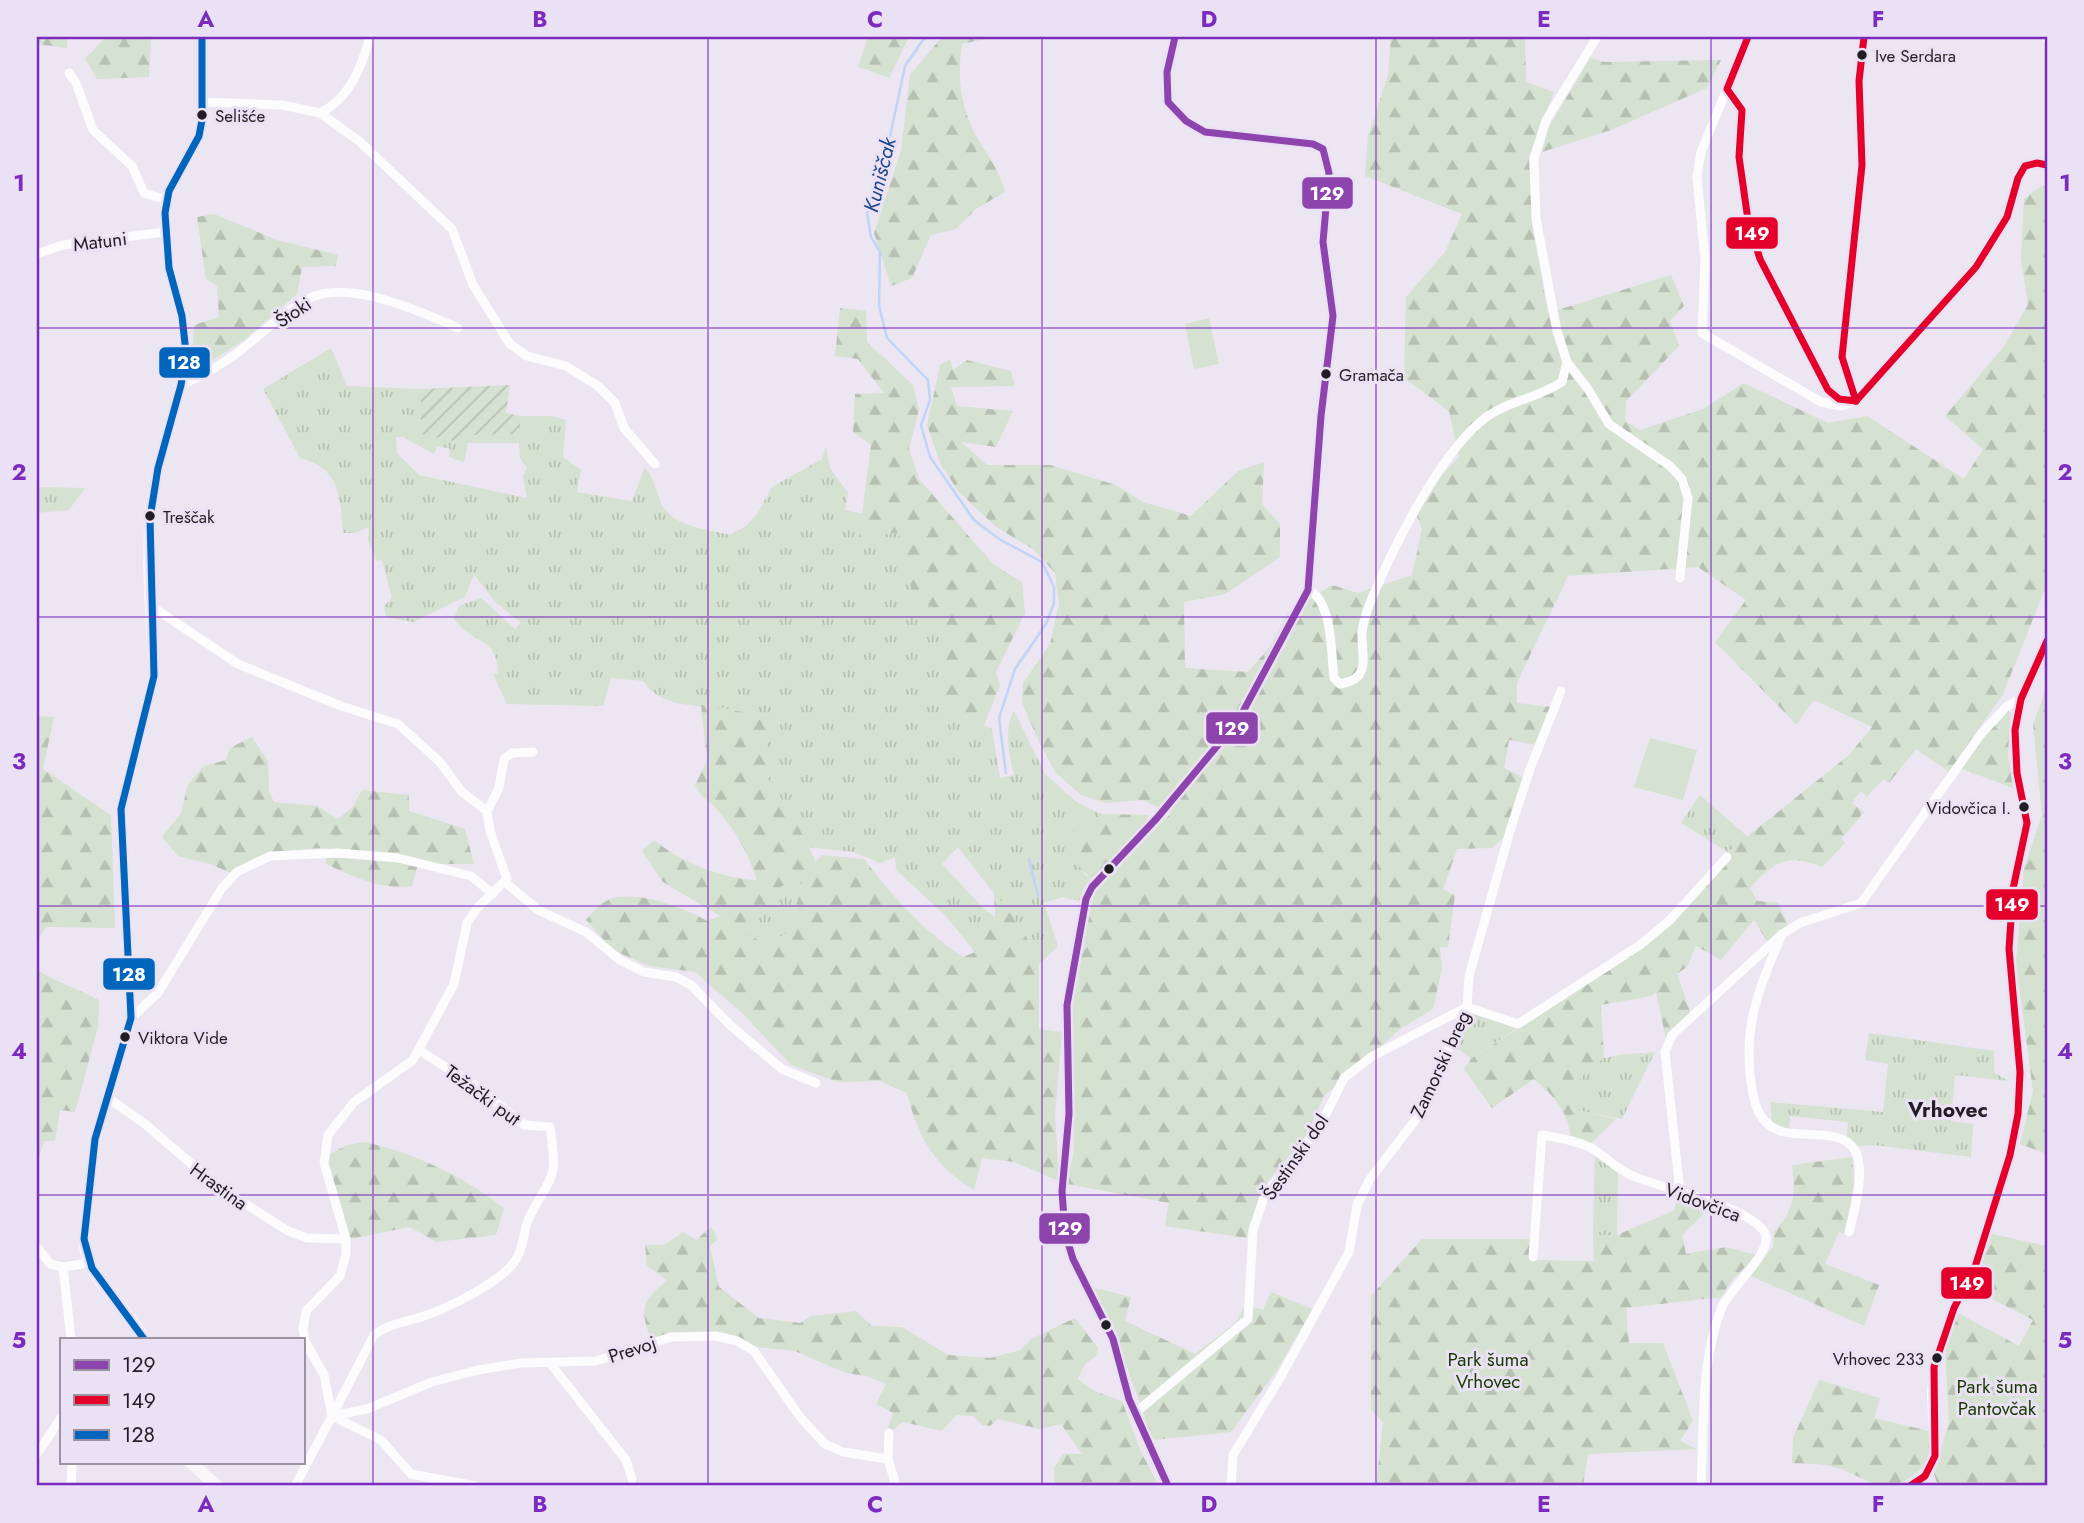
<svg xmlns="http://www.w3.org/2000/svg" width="2084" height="1523" viewBox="0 0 2084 1523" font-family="Jost,sans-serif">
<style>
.grass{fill:url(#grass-tufts);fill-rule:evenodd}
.forest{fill:url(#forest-firs);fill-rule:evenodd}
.park{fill:#d5e1d1}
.garden{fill:url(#garden-furrows)}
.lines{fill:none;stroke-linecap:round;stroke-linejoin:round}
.stream{stroke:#c0d4f7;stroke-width:2.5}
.minor{stroke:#fcfbfd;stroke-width:9}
.tertiary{stroke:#fcfbfd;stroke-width:10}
.secondary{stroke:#f9f7f9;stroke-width:12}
.bus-1-casing{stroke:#ebe1f5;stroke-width:12}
.bus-2-casing{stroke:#ebe1f5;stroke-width:12}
.bus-3-casing{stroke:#ebe1f5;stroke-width:12}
.bus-1{stroke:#8e44ad;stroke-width:7}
.bus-2{stroke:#e4002b;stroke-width:7}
.bus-3{stroke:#0065bd;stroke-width:7}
.grid{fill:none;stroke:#7b2cbf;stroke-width:2;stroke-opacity:0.55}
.bus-dot{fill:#211d24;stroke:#ebe1f5;stroke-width:2.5}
.labels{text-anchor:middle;stroke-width:6;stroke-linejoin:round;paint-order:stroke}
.bus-label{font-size:17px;fill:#211d24;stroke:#ebe1f5;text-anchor:start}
.street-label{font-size:19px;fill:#211d24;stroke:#ebe1f5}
.park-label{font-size:19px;fill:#183a00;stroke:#ebe1f5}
.water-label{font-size:21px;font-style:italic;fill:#1d4788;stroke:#ebe1f5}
.neighbourhood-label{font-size:21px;font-weight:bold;fill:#211d24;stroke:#ebe1f5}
.line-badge{stroke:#ebe1f5;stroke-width:2.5}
.badge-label{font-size:19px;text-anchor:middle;font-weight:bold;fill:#fff}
.neatline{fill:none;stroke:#7b2cbf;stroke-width:2.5}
.grid-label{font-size:23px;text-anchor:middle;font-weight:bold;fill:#7b2cbf}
</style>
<defs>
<pattern id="grass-tufts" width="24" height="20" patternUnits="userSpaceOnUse" patternTransform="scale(1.75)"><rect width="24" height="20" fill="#d5e1d1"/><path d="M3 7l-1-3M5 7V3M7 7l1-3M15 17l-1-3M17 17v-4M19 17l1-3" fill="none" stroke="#b7c1b3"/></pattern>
<pattern id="forest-firs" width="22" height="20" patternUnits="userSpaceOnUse" patternTransform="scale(1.75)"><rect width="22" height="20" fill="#d5e1d1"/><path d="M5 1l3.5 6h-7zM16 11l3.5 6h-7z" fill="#b7c1b3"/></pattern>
<pattern id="garden-furrows" width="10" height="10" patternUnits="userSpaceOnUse" patternTransform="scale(1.75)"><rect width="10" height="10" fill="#d5e1d1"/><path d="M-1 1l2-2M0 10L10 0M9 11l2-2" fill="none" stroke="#b7c1b3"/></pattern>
</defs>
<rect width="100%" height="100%" fill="#ebe6f1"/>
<!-- grass -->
<g class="grass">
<path d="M331 348 347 386 421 389V434L453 441 468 435 520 434V416H552L566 420 563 457 581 470 577 492 632 501 645 467C654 479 656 490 661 503 672 527 706 529 730 535L746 526 757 514 772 487 822 459 826 446 830 468 848 493 845 510 862 514 860 537 902 532 915 598 940 612 953 637 933 702 992 729 1000 778 1014 775C1009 757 1004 726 1014 711L1045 774 1078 803 1101 814 1084 874 1091 879 1082 891 1079 901 1062 897 1044 903 1058 946 1039 964 1024 932 958 847 942 864 983 908 975 952 946 916 896 870 895 857 880 863 854 852 807 847 792 815 766 776V755L727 709C696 704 662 709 643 681L611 678 603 706 507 704 493 674 498 673C498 636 470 644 454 618L459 606 481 598 515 629 521 623 494 601 474 574 465 597 413 622 386 617 384 606 392 598 382 560 376 561 368 540 369 527 355 533H343C340 496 340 468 300 458L263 389ZM396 437H403L434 454 437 446 450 449 449 457 464 462 468 443H519L520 458 527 468 523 476 527 498 419 475 397 453Z"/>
<path d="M37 487 85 488 69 510 37 513Z"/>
<path d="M1700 795 1748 837 1728 852 1681 823Z"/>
<path d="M804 876 789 932 767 944 748 935 780 887Z"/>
<path d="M1469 1011H1473L1517 1028 1471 1059 1454 1045Z"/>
<path d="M1869 1033 1994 1051V1072L2008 1081 1955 1075 1951 1121 1973 1124 1971 1157 1873 1145 1858 1146 1847 1136 1848 1122 1790 1116 1789 1130 1772 1123 1770 1102 1883 1112 1888 1064 1865 1060Z"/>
<path d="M1655 1052 1622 1119 1575 1110C1567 1090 1585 1064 1605 1058 1620 1053 1640 1054 1655 1052Z"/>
<path d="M1595 1153 1618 1171 1617 1235H1593Z"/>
</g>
<!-- forest -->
<g class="forest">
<path d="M37 37H67V48L37 44Z"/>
<path d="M106 37H151L149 77 97 79 85 59Z"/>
<path d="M868 37H909L889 78 858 67Z"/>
<path d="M942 37H994L962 44C957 77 960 104 975 134 986 154 1000 170 1005 192L976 209 956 229 931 235 912 278 891 286 874 233 901 151 910 75Z"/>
<path d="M1391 37H1525L1526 82 1554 92 1529 156 1532 225 1548 313 1671 275 1684 306 1670 321 1679 346 1626 401 1625 421 1640 430 1703 409 1744 383 1828 423 1867 416 1964 479 1983 449 1945 416 2004 346 2028 305 2021 258 2024 199 2043 185 2047 191V584L2003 694 1949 772 1916 749 1889 783 1884 779 1867 796 1860 791 1852 803 1864 812 1841 839 1845 843 1822 867C1787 853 1775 861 1750 888L1757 901 1778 903 1789 926 1767 941 1754 920 1721 960 1696 946 1687 967 1677 974 1691 1014 1666 1039 1656 992 1651 996 1601 1005 1604 1058C1587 1070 1566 1086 1576 1110L1616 1119 1590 1144 1571 1138C1568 1111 1554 1096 1534 1079L1492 1108 1464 1069 1471 1059 1647 944 1730 855 1728 852 1849 755 1872 727 1814 700 1796 724 1715 642 1746 600 1698 567 1568 576 1517 683V703L1551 707 1537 745 1509 740 1504 768 1524 778 1507 834 1492 848 1457 849 1443 890 1455 895 1448 947H1440L1442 969 1433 1009 1400 1029 1324 1096 1306 1136 1268 1181 1246 1238 1165 1226 1169 1203 1067 1184 1074 1150 1072 998 1094 893 1171 813 1143 800 1106 803 1081 795 1056 773 1041 746 1022 703 1023 683 1050 644 1059 603 1055 573 1033 549 996 527 958 491 940 463 927 425 940 365 950 359 953 370 967 360 1011 371 1015 386 951 387 957 406 1013 411 996 447 961 442 987 465H1050L1116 485 1143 502 1191 516 1238 471 1264 462 1262 504 1280 524V557L1225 594 1184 602 1185 668 1248 672 1270 647 1288 613 1332 585 1358 593 1412 575 1422 529 1413 506 1459 457 1449 411 1404 378 1406 297 1445 252 1462 214 1365 176 1368 136 1388 75Z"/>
<path d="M1590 58 1605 62 1721 60 1707 88 1611 130 1542 152 1549 127Z"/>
<path d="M214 214 277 240 338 255 336 266 302 267 297 294 244 340 191 374 194 325 219 317 217 286 206 279 197 217Z"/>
<path d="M840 308 866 311 867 342 913 385 919 410 909 448 919 479 994 565 1022 582 1025 613 996 672 1000 685 984 725 933 702 953 637 940 612 915 598 895 543 901 532 859 538 871 445 853 432 855 394 884 393 858 359 835 356Z"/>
<path d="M2047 686V1154L2020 1144 2033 1091 2016 963 2024 868 2042 815 2033 724Z"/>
<path d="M701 705 749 713 766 724V776L792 815 816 861 822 855 864 859C893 897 923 931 963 957L975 952 983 908 995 917 994 892 1024 932 1039 964V1029L1062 1032 1055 1115 1059 1181 1014 1162 982 1158 974 1190C935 1166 918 1138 907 1093L880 1081 838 1082 791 1065 742 1013 695 972 649 966 613 950 586 920C593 912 601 902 611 899 637 890 685 908 707 921L720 916 663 882 642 851 654 840C680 862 723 879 757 880 748 854 738 834 720 813 710 800 704 802 695 785L707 761ZM804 877 789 932 767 944 748 935 780 887Z"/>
<path d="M2006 709 2011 714 2008 752 2013 788 1960 768Z"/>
<path d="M37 716 54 717 43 769 111 815 115 928 46 927 37 942Z"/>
<path d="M252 737 268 761 269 791 274 802 317 806 338 819 352 808 362 790 409 795V811L465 829 474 864H418L412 886C380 890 355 877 326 864L327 848C283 850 270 850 231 873L210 864 178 856 162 837 181 813 188 784 204 766 226 760 230 748Z"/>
<path d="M1101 814 1148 815C1146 835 1106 866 1091 879L1076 863 1074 824 1099 819Z"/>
<path d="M37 969C44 977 85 992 99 1000L98 1027 75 1112 60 1110 55 1141H44L37 1164Z"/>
<path d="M363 1142C412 1151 466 1178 504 1208L496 1235 436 1242 410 1227 350 1239 328 1166 330 1154 345 1146Z"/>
<path d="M1852 1157 1854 1183 1845 1234 1839 1232 1825 1264 1879 1285 1864 1326 1749 1275 1773 1247 1774 1231C1794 1212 1796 1193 1792 1165Z"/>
<path d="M1677 1195 1711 1207 1682 1235 1686 1254 1726 1247 1757 1255 1733 1279 1721 1297 1626 1308 1629 1343H1663L1693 1421 1680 1441 1697 1449 1588 1454 1583 1486H1376L1383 1422 1371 1410V1296L1422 1239H1531L1530 1260 1594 1261 1593 1235H1617L1675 1210Z"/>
<path d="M711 1227 718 1239 710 1246 719 1287 759 1318 800 1323 811 1316 856 1311 872 1326 902 1327 948 1355 990 1358 1021 1350 1031 1339 1075 1318 1098 1348 1096 1356 1085 1364 1078 1379 1094 1391 1122 1401 1141 1452 1159 1486H1055L1054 1468 1063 1454H1082L1061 1424 1040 1429 998 1419 990 1426 982 1425 974 1416 956 1415 942 1431 903 1422 892 1431 888 1427 893 1413 876 1404 886 1384 866 1376 846 1373 795 1351 756 1347 733 1335 678 1333 651 1339C639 1307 642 1302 667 1280L647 1266 645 1245H664L683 1232 696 1240Z"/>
<path d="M1992 1234 2047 1246V1486H1938L1934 1474 1949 1422 1945 1345 1956 1312 2019 1346 2033 1320 1971 1288 1981 1265H1985L1982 1262Z"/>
<path d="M1090 1287 1131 1297 1125 1321 1195 1354 1236 1322 1246 1305 1263 1310 1271 1292 1313 1309 1277 1370 1231 1432 1153 1440 1116 1336Z"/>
<path d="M1819 1380 1880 1398 1874 1418 1929 1431C1930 1450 1931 1462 1915 1474 1879 1501 1866 1474 1830 1466 1818 1463 1804 1464 1792 1463L1793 1438Z"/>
</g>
<!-- park -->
<g class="park">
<path d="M1209 318 1219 364 1194 369 1185 324Z"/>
<path d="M1650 738 1697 750 1683 800 1634 787Z"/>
</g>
<!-- garden -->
<path class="garden" d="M510 385 506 413 520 416V434L468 435 453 441 421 434V389Z"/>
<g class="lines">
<!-- stream -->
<g class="stream">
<path d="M925 37 905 66 878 193 867 213 871 237 880 252 879 306 887 338 928 380 930 400 921 425 930 457 974 520 999 539 1042 562 1054 587V603L1046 624 1015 669 999 718 1006 773"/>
<path d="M1029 859 1038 896"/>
</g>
<!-- minor -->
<g class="minor">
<path d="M1597 37 1546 120 1534 159 1536 218 1557 331 1567 362 1588 389 1609 424 1670 466 1682 479 1688 498 1680 578"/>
<path d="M2046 37 2047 40"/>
<path d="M69 73 76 83 93 130 132 166 144 193 167 200"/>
<path d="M1727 89 1701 152 1697 177 1705 260 1702 333 1821 402 1841 406 1856 401"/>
<path d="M202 102 282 105 320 113 359 141 452 229 473 285 510 344 527 356 566 366 598 386 615 403 624 428 655 464"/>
<path d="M320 113C350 98 361 68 370 37"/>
<path d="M37 254 63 245 165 232"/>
<path d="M181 385C202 376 223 364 241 350 263 333 285 310 310 298 349 279 422 312 458 328"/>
<path d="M1308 590C1333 600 1331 655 1334 678L1340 684C1347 683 1354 681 1359 675 1367 664 1361 646 1362 633 1364 613 1375 591 1383 573 1404 527 1445 449 1485 418 1508 401 1538 398 1562 382L1567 362"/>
<path d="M151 606 238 664 341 706 398 724 440 762 462 792 487 811 499 788 504 759 512 753 533 752"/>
<path d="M505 882 538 910 586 932 620 960 644 972 676 977 691 985 730 1025 782 1069 816 1083"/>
<path d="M1782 935C1757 990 1741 1033 1753 1094 1756 1112 1764 1127 1784 1132 1804 1137 1841 1129 1854 1149 1867 1167 1854 1212 1849 1232"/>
<path d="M131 1018 158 993 222 888 237 872 270 856 338 853 398 858 471 876 493 894"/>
<path d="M108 1098 145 1124 216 1185 288 1231 307 1238 346 1239"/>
<path d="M1680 1192 1665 1052 1672 1035 1782 934 1800 923 1861 903 1981 734 2007 706 2021 699"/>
<path d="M37 1247 50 1264 63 1267"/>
<path d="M1533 1257 1542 1135C1559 1138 1579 1141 1593 1149 1607 1158 1618 1170 1633 1176 1659 1188 1759 1208 1766 1236 1770 1254 1730 1289 1722 1307 1700 1361 1704 1429 1701 1486"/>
<path d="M71 1339 63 1267 88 1263"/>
<path d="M550 1363 626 1460 632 1479"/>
<path d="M1135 1413 1248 1319 1253 1230 1265 1194 1291 1165 1323 1120 1344 1078 1371 1057 1467 1007 1518 1024 1640 945 1670 920 1727 857"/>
<path d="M332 1416 324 1375 305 1341 303 1329 306 1311 340 1276 346 1254V1239L324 1163 328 1135 354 1102 413 1060 454 984 467 923 477 908 507 879 490 831 487 811"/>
<path d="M332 1416 374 1335C389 1323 407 1322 424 1316 448 1308 501 1282 515 1261 525 1247 522 1231 530 1216 553 1171 558 1182 550 1127L524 1125 483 1091 419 1050"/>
<path d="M332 1416 381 1440 411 1474 476 1486"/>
<path d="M37 1454 61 1418"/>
<path d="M888 1459 889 1433"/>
<path d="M71 1486 72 1462"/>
<path d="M295 1486 332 1416 367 1409 432 1382 478 1370 521 1363 596 1361 671 1337 716 1336 737 1341 754 1351 800 1417 825 1444 843 1452 888 1459 896 1486"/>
<path d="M1231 1486 1233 1455 1280 1378 1349 1252 1357 1205 1370 1179 1420 1114 1467 1007 1469 976 1510 831 1530 769 1561 691"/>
</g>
<!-- tertiary -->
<g class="tertiary">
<path d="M1748 37 1727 89 1742 110 1739 157 1748 220 1760 259 1828 390 1839 399 1856 401"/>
<path d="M1856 401 1842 357 1862 165 1859 81 1864 37"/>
<path d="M1856 401 1976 267 2007 217 2018 178 2025 166 2037 163 2047 165"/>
<path d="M1168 1486 1129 1399 1113 1339 1073 1259 1065 1233 1062 1191 1069 1114 1067 1005 1086 899 1092 887 1157 818 1238 721 1308 590 1321 416 1333 316 1323 242 1329 173 1323 149 1313 144 1205 132 1186 121 1168 102 1167 72 1175 37"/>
<path d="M1910 1486 1925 1476 1935 1456 1932 1395 1934 1367 1954 1308 1975 1267 2010 1155 2018 1114 2020 1072 2009 949 2013 889 2027 823 2017 773 2015 730 2021 699 2047 641"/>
</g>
<!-- secondary -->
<g class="secondary">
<path d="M144 1339C126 1303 87 1282 84 1239L95 1139 131 1018 121 809 154 676 149 567 150 518 158 468 181 385 186 353 182 316 169 268 165 213 169 191 199 136 202 120V37"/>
<path d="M190 1462 217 1486"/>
</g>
<!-- bus-1 casing -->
<g class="bus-1-casing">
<path id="bus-1" d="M1168 1486 1129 1399 1113 1339 1073 1259 1065 1233 1062 1191 1069 1114 1067 1005 1086 899 1092 887 1157 818 1238 721 1308 590 1321 416 1333 316 1323 242 1329 173 1323 149 1313 144 1205 132 1186 121 1168 102 1167 72 1175 37"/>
</g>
<!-- bus-2 casing -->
<g class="bus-2-casing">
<g id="bus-2">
<path d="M1748 37 1727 89 1742 110 1739 157 1748 220 1760 259 1828 390 1839 399 1856 401"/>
<path d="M1856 401 1842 357 1862 165 1859 81 1864 37"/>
<path d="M1856 401 1976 267 2007 217 2018 178 2025 166 2037 163 2047 165"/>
<path d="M1910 1486 1925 1476 1935 1456 1934 1367 1954 1308 1975 1267 2010 1155 2018 1114 2020 1072 2009 949 2013 889 2027 823 2017 773 2015 730 2021 699 2047 641"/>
</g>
</g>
<!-- bus-3 casing -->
<g class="bus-3-casing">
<path id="bus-3" d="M144 1339 92 1268 84 1239 95 1139 131 1018 121 809 154 676 150 518 158 468 181 385 186 353 182 316 169 268 165 213 169 191 199 136 202 120V37"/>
</g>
<!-- bus-1 -->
<use href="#bus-1" class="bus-1"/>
<!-- bus-2 -->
<use href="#bus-2" class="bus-2"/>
<!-- bus-3 -->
<use href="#bus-3" class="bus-3"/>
</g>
<!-- grid -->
<path class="grid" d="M373 37V1486M708 37V1486M1042 37V1486M1376 37V1486M1711 37V1486M37 328H2047M37 617H2047M37 906H2047M37 1195H2047"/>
<!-- markers -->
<g class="bus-dot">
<circle cx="1862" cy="55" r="6"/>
<circle cx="202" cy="115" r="6"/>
<circle cx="1326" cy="374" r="6"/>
<circle cx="150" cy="516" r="6"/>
<circle cx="2024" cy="807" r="6"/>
<circle cx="1109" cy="869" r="6"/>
<circle cx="125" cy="1037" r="6"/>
<circle cx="1106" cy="1325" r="6"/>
<circle cx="1937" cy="1358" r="6"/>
</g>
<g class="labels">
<!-- bus labels -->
<g class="bus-label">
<text x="1875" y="62">Ive Serdara</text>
<text x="215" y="122">Selišće</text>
<text x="1339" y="381">Gramača</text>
<text x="163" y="523">Treščak</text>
<text x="2011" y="814" text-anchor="end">Vidovčica I.</text>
<text x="138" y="1044">Viktora Vide</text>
<text x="1924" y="1365" text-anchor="end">Vrhovec 233</text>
</g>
<!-- street labels -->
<g class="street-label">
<text transform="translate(100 241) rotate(-7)" y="7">Matuni</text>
<text transform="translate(293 312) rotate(-34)" y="7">Štoki</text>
<text transform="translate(1440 1064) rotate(-65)" y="7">Zamorski breg</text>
<text transform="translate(483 1095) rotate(36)" y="7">Težački put</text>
<text transform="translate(1295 1157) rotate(-55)" y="7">Šestinski dol</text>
<text transform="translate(219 1186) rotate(36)" y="7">Hrastina</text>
<text transform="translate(1703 1202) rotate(20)" y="7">Vidovčica</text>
<text transform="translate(632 1349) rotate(-18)" y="7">Prevoj</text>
</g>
<!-- park labels -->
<g class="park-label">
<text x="1488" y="1366">Park šuma<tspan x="1488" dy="22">Vrhovec</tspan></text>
<text x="1997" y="1393">Park šuma<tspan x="1997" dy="22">Pantovčak</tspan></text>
</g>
<!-- water labels -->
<g class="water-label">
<text transform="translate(880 175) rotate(-76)" y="7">Kuniščak</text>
</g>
<!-- neighbourhood labels -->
<g class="neighbourhood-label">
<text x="1948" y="1117">Vrhovec</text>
</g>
</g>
<g class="line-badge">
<rect x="1301" y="176" width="53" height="34" rx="7" fill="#8e44ad"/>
<rect x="1725" y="216" width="54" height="34" rx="7" fill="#e4002b"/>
<rect x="158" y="346" width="53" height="33" rx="7" fill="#0065bd"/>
<rect x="1205" y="711" width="54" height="34" rx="7" fill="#8e44ad"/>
<rect x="1985" y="888" width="54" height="33" rx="7" fill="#e4002b"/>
<rect x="102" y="957" width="54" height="34" rx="7" fill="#0065bd"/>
<rect x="1038" y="1212" width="53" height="33" rx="7" fill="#8e44ad"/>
<rect x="1940" y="1266" width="53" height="34" rx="7" fill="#e4002b"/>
</g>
<g class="badge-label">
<text x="1327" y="200">129</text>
<text x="1752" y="240">149</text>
<text x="184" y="369">128</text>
<text x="1232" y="735">129</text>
<text x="2012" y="911">149</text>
<text x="129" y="981">128</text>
<text x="1065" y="1235">129</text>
<text x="1967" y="1290">149</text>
</g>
<!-- border -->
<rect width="2084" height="1523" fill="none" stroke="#ebe1f5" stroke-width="77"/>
<!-- legend -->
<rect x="60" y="1338" width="245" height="126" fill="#ebe1f5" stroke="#9a93a1" stroke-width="2"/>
<rect x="74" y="1360" width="35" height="10" fill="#8e44ad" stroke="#9a93a1" stroke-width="2"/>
<text x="122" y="1372" font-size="21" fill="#211d24">129</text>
<rect x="74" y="1395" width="35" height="10" fill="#e4002b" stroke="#9a93a1" stroke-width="2"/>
<text x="122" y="1408" font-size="21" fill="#211d24">149</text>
<rect x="74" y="1430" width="35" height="10" fill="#0065bd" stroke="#9a93a1" stroke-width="2"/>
<text x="122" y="1442" font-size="21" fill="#211d24">128</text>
<rect x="38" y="38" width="2008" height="1446" class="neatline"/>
<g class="grid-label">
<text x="206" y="27">A</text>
<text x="540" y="27">B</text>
<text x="875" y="27">C</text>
<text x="1209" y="27">D</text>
<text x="1544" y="27">E</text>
<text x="1878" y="27">F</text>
<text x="19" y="191">1</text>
<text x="2065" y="191">1</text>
<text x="19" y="480">2</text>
<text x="2065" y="480">2</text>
<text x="19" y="769">3</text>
<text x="2065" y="769">3</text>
<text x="19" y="1059">4</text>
<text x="2065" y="1059">4</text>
<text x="19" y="1348">5</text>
<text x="2065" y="1348">5</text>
<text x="206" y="1512">A</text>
<text x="540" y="1512">B</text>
<text x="875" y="1512">C</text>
<text x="1209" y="1512">D</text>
<text x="1544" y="1512">E</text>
<text x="1878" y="1512">F</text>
</g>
</svg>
